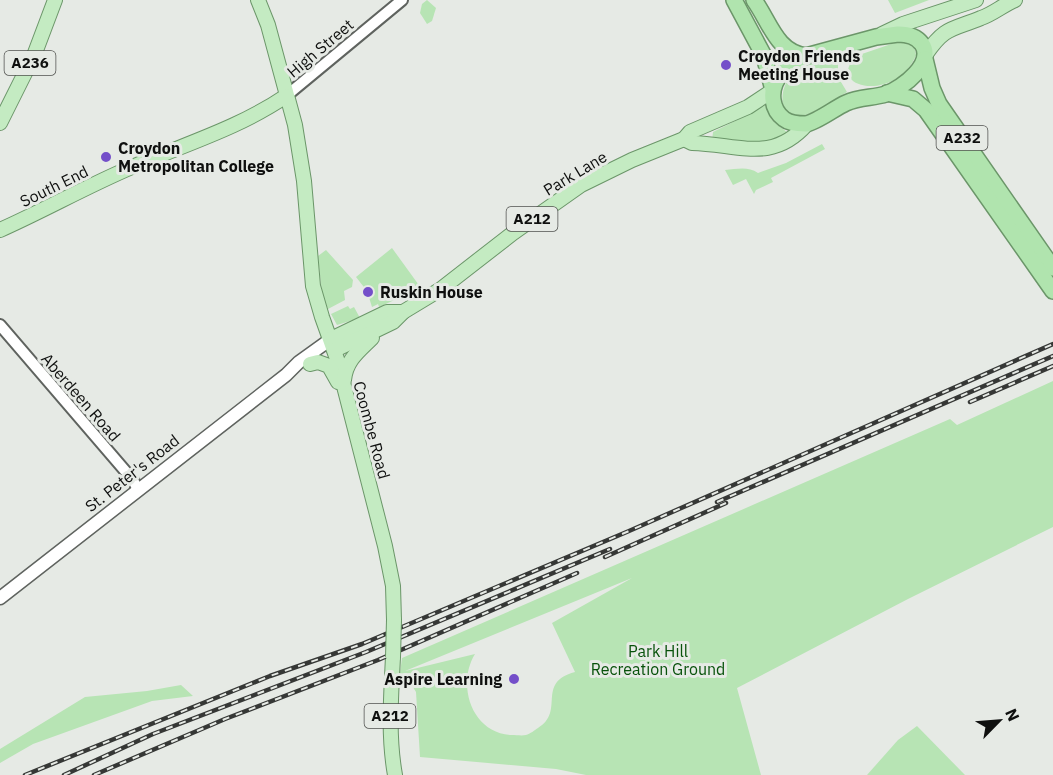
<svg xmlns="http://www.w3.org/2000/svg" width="1053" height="775" viewBox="0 0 1053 775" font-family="'IBM Plex Sans',sans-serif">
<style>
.green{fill:#b7e4b4;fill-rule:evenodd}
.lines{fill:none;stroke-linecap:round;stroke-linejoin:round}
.tertiary-casing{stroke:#5f635f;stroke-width:14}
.secondary-casing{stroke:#5f635f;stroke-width:15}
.primary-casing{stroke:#6b9669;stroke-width:16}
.trunk-casing{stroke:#6b9669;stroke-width:18}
.tertiary{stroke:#fff;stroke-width:10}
.secondary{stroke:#fff;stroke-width:12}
.primary{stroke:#c4ebc2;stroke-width:14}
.trunk{stroke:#b0e4ae;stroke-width:15}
.rail-casing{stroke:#363836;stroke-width:4.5}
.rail{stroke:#e6eae5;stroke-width:2;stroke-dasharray:7;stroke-linecap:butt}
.primary-bridge-casing{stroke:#6b9669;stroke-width:16;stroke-linecap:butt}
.primary-bridge{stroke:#c4ebc2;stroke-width:14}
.poi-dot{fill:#744fc9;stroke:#e6eae5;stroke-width:2}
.labels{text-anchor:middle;stroke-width:6;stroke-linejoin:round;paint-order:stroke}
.shield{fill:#e6eae5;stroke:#50514f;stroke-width:1.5}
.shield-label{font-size:15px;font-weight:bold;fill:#0f100f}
.street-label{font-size:16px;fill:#0f100f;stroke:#e6eae5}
.poi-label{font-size:16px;font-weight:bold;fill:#0f100f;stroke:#e6eae5;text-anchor:start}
.park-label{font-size:16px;fill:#08520b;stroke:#e6eae5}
</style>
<rect width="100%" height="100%" fill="#e6eae5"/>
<!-- green -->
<g class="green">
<path d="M427 0 436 8 432 21 427 24 420 13 422 4Z"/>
<path d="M888 0H929L895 13Z"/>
<path d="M900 41C910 42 915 45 916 55 897 103 824 89 856 56Z"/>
<path d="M838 58V77L847 92C835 99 819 111 805 115 777 123 776 85 797 70 808 62 825 61 838 58Z"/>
<path d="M764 103 772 120 788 133 766 145 712 141 713 132 747 115Z"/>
<path d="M822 144 825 149 771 178 773 182 756 190 754 194 746 179 733 185 725 170C737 169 748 166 758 173L786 163Z"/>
<path d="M392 248 421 288 379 307 378 304 372 307 367 291 356 277Z"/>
<path d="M326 250 353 280 352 287 344 291 345 300 328 309 322 294 318 256Z"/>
<path d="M348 306 350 309 354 307 360 318 337 325 331 314Z"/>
<path d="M1053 381V527L908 599 737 688 761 775H586L556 769 420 757 416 692 411 684 399 680 402 658 950 419 957 425ZM632 578 552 623 575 672C535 683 566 711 538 728 535 730 530 734 526 735 522 736 516 735 512 735 472 734 456 685 475 654L405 671Z"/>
<path d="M181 685 193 696 152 701 33 744 0 763V749L85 697 147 691Z"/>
<path d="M917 726 965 775H867L898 740Z"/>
</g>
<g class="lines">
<!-- tertiary casing -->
<g class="tertiary-casing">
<g id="tertiary">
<path d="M286 96 402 0"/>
<path d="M0 325 133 480 138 490"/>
</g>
</g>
<!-- secondary casing -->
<g class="secondary-casing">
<path id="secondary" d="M0 598 286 375 299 362 331 339"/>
</g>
<!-- primary casing -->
<g class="primary-casing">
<g id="primary">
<path d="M258 0 268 25 295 125 304 181 313 286 322 317 337 359 385 546 393 586 394 620"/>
<path d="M882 34 903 24 976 0"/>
<path d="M926 54C945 26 952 30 981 18 993 14 1003 5 1015 0"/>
<path d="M0 123 35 53 55 0"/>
<path d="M684 139 692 143C738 144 772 164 807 124"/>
<path d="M0 230C45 210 87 186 132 167 185 144 239 128 286 96"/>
<path d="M331 339 387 312H403"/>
<path d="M335 350 393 322 403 312 441 289 513 233 581 185 632 160 684 139 690 132 748 107 772 91"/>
<path d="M310 364 318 362 329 366 338 382"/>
<path d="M344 380C346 360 359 351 372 338"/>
<path d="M393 657C391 697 388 736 395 775"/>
</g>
</g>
<!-- trunk casing -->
<g class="trunk-casing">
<g id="trunk">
<path d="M734 0 764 56 772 86"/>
<path d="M754 0C770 22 776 52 806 56"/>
<path d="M898 34C908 34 916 36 922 44 935 63 903 88 886 94 873 98 859 97 846 103 835 108 817 122 806 124 799 124 789 123 784 119 777 114 774 107 773 100 770 78 788 65 806 56L876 37Z"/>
<path d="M925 59 932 88 939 104 1053 268"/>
<path d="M887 93 913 99 926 110 1053 291"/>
</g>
</g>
<!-- tertiary -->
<use href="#tertiary" class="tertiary"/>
<!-- secondary -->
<use href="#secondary" class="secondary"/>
<!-- primary -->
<use href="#primary" class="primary"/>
<!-- trunk -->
<use href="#trunk" class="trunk"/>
<!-- rail casing -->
<g class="rail-casing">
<g id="rail">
<path d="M970 402 1053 366"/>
<path d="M717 502 1053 356"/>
<path d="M605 557 726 503"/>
<path d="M25 775 270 676 362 644 629 531 1053 344"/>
<path d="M64 775 153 734 366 652 610 549"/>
<path d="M94 775 225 719 378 660 577 573"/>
</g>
</g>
<!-- rail -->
<use href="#rail" class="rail"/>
<!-- primary-bridge casing -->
<g class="primary-bridge-casing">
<path id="primary-bridge" d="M393 657 394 620"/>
</g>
<!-- primary-bridge -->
<use href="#primary-bridge" class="primary-bridge"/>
</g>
<!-- markers -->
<g class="poi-dot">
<circle cx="726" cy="65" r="6"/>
<circle cx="106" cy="157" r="6"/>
<circle cx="368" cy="292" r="6"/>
<circle cx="514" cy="679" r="6"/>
</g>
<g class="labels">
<!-- shield labels -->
<g class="shield">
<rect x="4.5" y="51" width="51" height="24" rx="4.5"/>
<rect x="936.5" y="126" width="51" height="24" rx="4.5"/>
<rect x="506.5" y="207" width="51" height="24" rx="4.5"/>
<rect x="364.5" y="704" width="51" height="24" rx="4.5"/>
</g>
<g class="shield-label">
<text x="30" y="68">A236</text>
<text x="962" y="143">A232</text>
<text x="532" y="224">A212</text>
<text x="390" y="721">A212</text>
</g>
<!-- street labels -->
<g class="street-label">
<text transform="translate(320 48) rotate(-40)" y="6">High Street</text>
<text transform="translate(575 173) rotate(-31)" y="6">Park Lane</text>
<text transform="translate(54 186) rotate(-26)" y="6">South End</text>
<text transform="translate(81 397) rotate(49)" y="6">Aberdeen Road</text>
<text transform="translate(372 430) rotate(75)" y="6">Coombe Road</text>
<text transform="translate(132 473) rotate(-38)" y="6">St. Peter's Road</text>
</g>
<!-- poi labels -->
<g class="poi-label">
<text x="738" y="62">Croydon Friends<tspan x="738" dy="18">Meeting House</tspan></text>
<text x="118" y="154">Croydon<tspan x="118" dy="18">Metropolitan College</tspan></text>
<text x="380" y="298">Ruskin House</text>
<text x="502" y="685" text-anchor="end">Aspire Learning</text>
</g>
<!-- park labels -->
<g class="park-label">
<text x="658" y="657">Park Hill<tspan x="658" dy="18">Recreation Ground</tspan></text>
</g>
</g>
<!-- north arrow -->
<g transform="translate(999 721) rotate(65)" stroke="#e6eae5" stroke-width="4.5" paint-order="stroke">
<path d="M0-4.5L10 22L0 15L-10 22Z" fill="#0f100f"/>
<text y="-9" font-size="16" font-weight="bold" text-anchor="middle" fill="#0f100f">N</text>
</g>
</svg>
